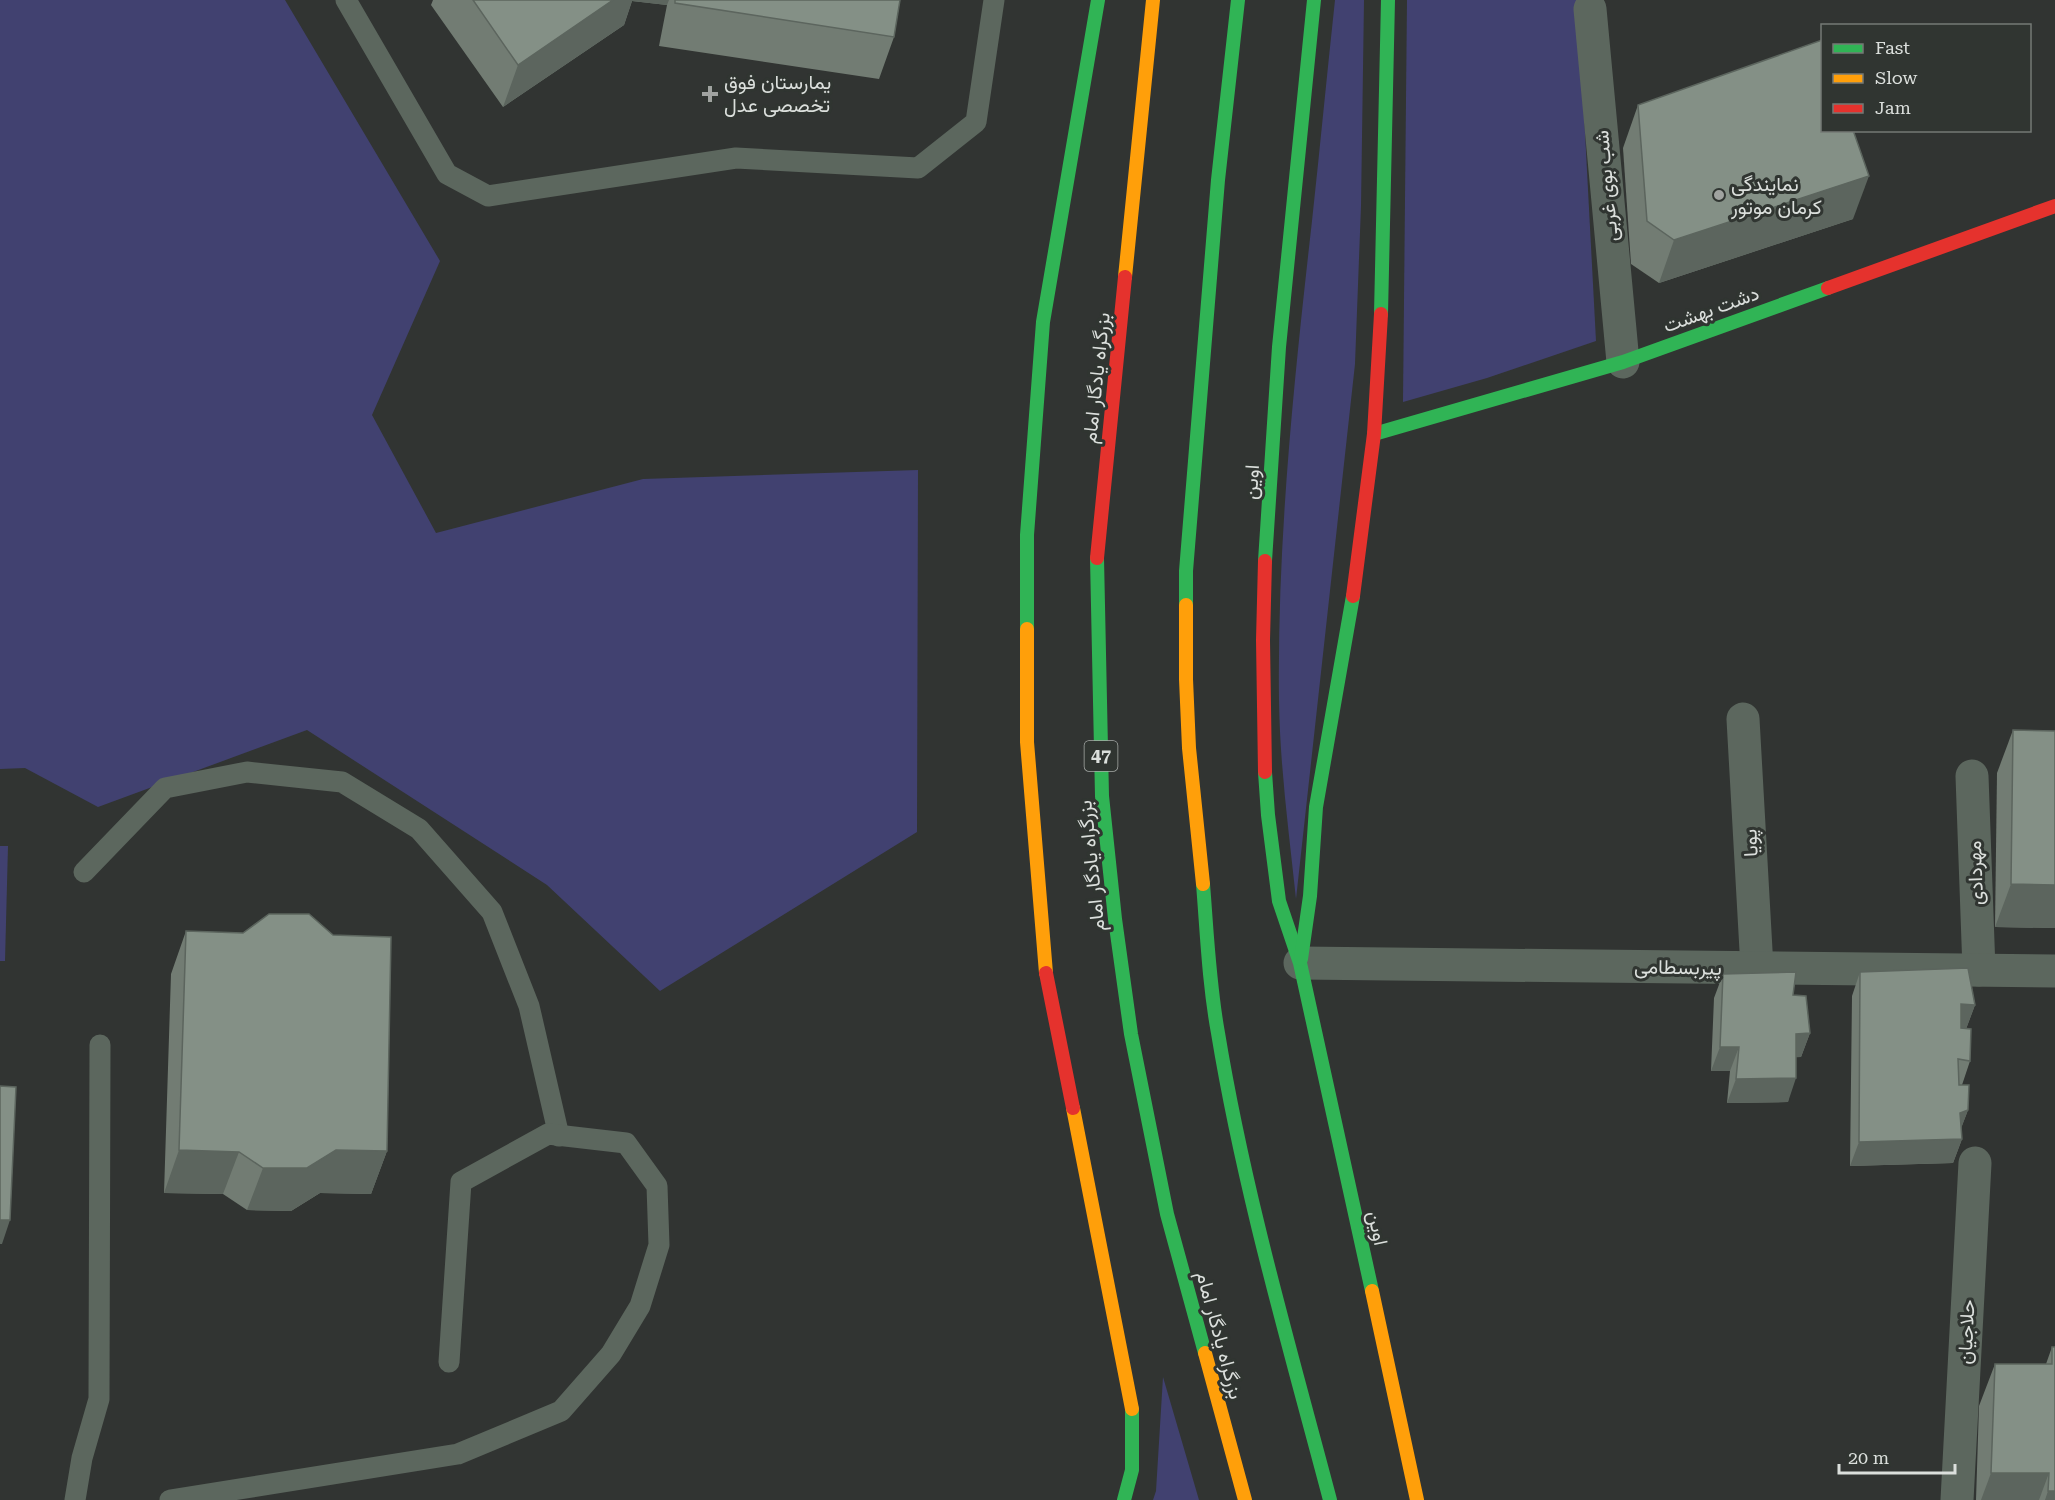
<svg xmlns="http://www.w3.org/2000/svg" width="2055" height="1500" viewBox="0 0 2055 1500" font-family="'Roboto Serif',Vazirmatn,serif">
<style>
.green{fill:#414170}
.lines{fill:none;stroke-linecap:round;stroke-linejoin:round}
.lane{stroke:#5c675e;stroke-width:21}
.street{stroke:#5c675e;stroke-width:33}
.fast{stroke:#30b455;stroke-width:14}
.slow{stroke:#ff9f0a;stroke-width:14}
.jam{stroke:#e5322d;stroke-width:14}
.wall{fill:#727c73}
.shaded-wall{fill:#5c655e}
.building{fill:#849086;stroke:#5c655e;stroke-width:1.5}
.poi-dot{fill:#a0a3a0;stroke:#303531;stroke-width:2}
.labels{text-anchor:middle;stroke-width:6;stroke-linejoin:round;paint-order:stroke}
.shield{fill:#303531;stroke:#a8aca9;stroke-width:1.5}
.shield-label{font-size:18px;font-weight:bold;fill:#dbdfdc}
.poi-label{font-size:20px;fill:#dbdfdc;stroke:#303531;text-anchor:start}
.street-label{font-size:20px;fill:#dbdfdc;stroke:#303531}
</style>
<rect width="100%" height="100%" fill="#313432"/>
<!-- green -->
<g class="green">
<path d="M0 0H285L440 261 372 415 436 533 643 479 918 470 917 832 660 991 547 885 307 730 98 807 25 768 0 769Z"/>
<path d="M1335 0H1364L1361 206 1355 364 1296 899C1289 833 1280 767 1279 701 1277 540 1294 380 1312 221 1320 147 1327 74 1335 0Z"/>
<path d="M1407 0H1578L1596 341 1487 378 1403 402Z"/>
<path d="M0 846H8L5 961H0Z"/>
<path d="M1163 1377 1199 1500H1153L1156 1491Z"/>
</g>
<g class="lines">
<!-- lane -->
<g class="lane">
<path d="M346 0 447 174 488 196 736 158 918 168 976 122 994 0"/>
<path d="M84 872 165 788 247 772 342 782 419 829 492 912 529 1006 559 1136"/>
<path d="M75 1500 82 1458 99 1399 100 1045"/>
<path d="M170 1500 458 1454 561 1411 611 1354 640 1306 659 1245 657 1186 626 1143 548 1134 461 1182 449 1362"/>
</g>
<!-- street -->
<g class="street">
<path d="M1590 9 1623 362"/>
<path d="M1743 719 1757 968"/>
<path d="M1972 776 1979 970"/>
<path d="M1300 963 2055 971"/>
<path d="M1957 1500 1975 1163"/>
</g>
<!-- fast -->
<g class="fast">
<path d="M1381 314 1388 0"/>
<path d="M1374 434 1623 362 1828 288"/>
<path d="M1097 558 1102 796 1115 919 1131 1034 1167 1214 1205 1353"/>
<path d="M1265 561 1279 347 1314 0"/>
<path d="M1186 605V571L1218 180 1238 0"/>
<path d="M1027 629V535L1043 322 1098 0"/>
<path d="M1265 772 1268 815 1279 901 1300 963 1372 1291"/>
<path d="M1203 884C1207 933 1209 984 1218 1033 1244 1191 1289 1345 1330 1500"/>
<path d="M1301 959 1310 896 1316 807 1353 596"/>
<path d="M1124 1500 1132 1470V1409"/>
</g>
<!-- slow -->
<g class="slow">
<path d="M1125 277 1153 0"/>
<path d="M1186 605V679L1189 748 1203 884"/>
<path d="M1027 629V742L1046 973"/>
<path d="M1073 1108 1132 1409"/>
<path d="M1372 1291 1417 1500"/>
<path d="M1205 1353 1245 1500"/>
</g>
<!-- jam -->
<g class="jam">
<path d="M1828 288 2055 206"/>
<path d="M1097 558 1125 277"/>
<path d="M1353 596 1374 434 1381 314"/>
<path d="M1265 772 1263 640 1265 561"/>
<path d="M1046 973 1073 1108"/>
</g>
</g>
<!-- wall -->
<g class="wall">
<path d="M433 0H900L894 37 879 79 659 46 667 5 632 1 624 25 503 107 431 5Z"/>
<path d="M1638 105 1853 219 1659 283 1631 264 1623 148Z"/>
<path d="M2013 730 2055 731V928L1995 927 1997 773Z"/>
<path d="M186 931 387 1151 371 1194 320 1193 291 1211 247 1210 223 1194 164 1193 171 974Z"/>
<path d="M1860 972 1975 1005 1966 1029 1970 1061 1962 1085 1968 1110 1961 1128 1962 1139 1953 1163 1850 1166 1852 996Z"/>
<path d="M1723 974 1793 995 1810 1033 1801 1057H1796L1788 1102 1727 1103 1730 1071H1711L1714 998Z"/>
<path d="M2052 1347 2055 1500H1976L1979 1406 1995 1364H2046Z"/>
</g>
<!-- shaded-wall -->
<g class="shaded-wall">
<path d="M613 0H669L667 5 632 1 624 25 503 107 518 65Z"/>
<path d="M1869 176 1853 219 1659 283 1674 240Z"/>
<path d="M2011 884 2055 885V928L1995 927Z"/>
<path d="M1961 1004 1975 1005 1966 1029 1952 1028Z"/>
<path d="M1810 1033 1801 1057 1787 1058 1796 1034Z"/>
<path d="M1720 1047H1739L1730 1071H1711Z"/>
<path d="M1796 1078 1788 1102 1727 1103 1736 1079Z"/>
<path d="M1968 1110 1959 1134 1960 1113Z"/>
<path d="M1962 1139 1953 1163 1850 1166 1859 1142Z"/>
<path d="M179 1150 239 1152 223 1194 164 1193Z"/>
<path d="M336 1150 387 1151 371 1194 320 1193 291 1211 247 1210 263 1168Z"/>
<path d="M0 1220H10L2 1244H0Z"/>
<path d="M1991 1473H2049L2039 1500H1981Z"/>
<path d="M2048 1491H2055V1500H2045Z"/>
</g>
<!-- building -->
<g class="building">
<path d="M473 0H613L518 65Z"/>
<path d="M675 0H900L894 37 675 3Z"/>
<path d="M1822 40V130H1853L1869 176 1674 240 1647 221 1638 105Z"/>
<path d="M2013 730 2055 731V885L2011 884Z"/>
<path d="M269 914H309L333 935 391 937 387 1151 336 1150 307 1168H263L239 1152 179 1150 186 931 243 933Z"/>
<path d="M1968 968 1975 1005 1961 1004V1028L1971 1029 1970 1061 1958 1059 1959 1085H1969L1968 1110 1960 1113 1962 1139 1859 1142 1860 972Z"/>
<path d="M1796 972 1793 995 1806 996 1810 1033 1796 1034V1078L1736 1079 1739 1047H1720L1723 974Z"/>
<path d="M0 1086 16 1087 10 1220H0Z"/>
<path d="M2052 1347H2055V1491H2048L2049 1473H1991L1995 1364H2052Z"/>
</g>
<!-- markers -->
<g class="poi-dot">
<path d="M707 85h6v6h6v6h-6v6h-6v-6h-6v-6h6z"/>
<circle cx="1719" cy="195" r="6"/>
</g>
<g class="labels">
<!-- shield labels -->
<rect class="shield" x="1084.5" y="741" width="33" height="30" rx="4.5"/>
<g class="shield-label">
<text x="1101" y="762">47</text>
</g>
<!-- poi labels -->
<g class="poi-label">
<text x="724" y="89">یمارستان فوق<tspan x="724" dy="23">تخصصی عدل</tspan></text>
<text x="1731" y="191">نمایندگی<tspan x="1731" dy="23">کرمان موتور</tspan></text>
</g>
<!-- street labels -->
<g class="street-label">
<text transform="translate(1606 186) rotate(-95)" y="7">شب بوی غربی</text>
<text transform="translate(1711 309) rotate(-20)" y="7">دشت بهشت</text>
<text transform="translate(1096 378) rotate(-84)" y="7">بزرگراه یادگار امام</text>
<text transform="translate(1251 482) rotate(-86)" y="7">اوین</text>
<text transform="translate(1750 843) rotate(-93)" y="7">پویا</text>
<text transform="translate(1091 866) rotate(-96)" y="7">بزرگراه یادگار امام</text>
<text transform="translate(1975 873) rotate(-92)" y="7">مهردادی</text>
<text transform="translate(1678 967) rotate(1)" y="7">پیربسطامی</text>
<text transform="translate(1378 1228) rotate(78)" y="7">اوین</text>
<text transform="translate(1966 1332) rotate(-87)" y="7">حلاجیان</text>
<text transform="translate(1220 1335) rotate(75)" y="7">بزرگراه یادگار امام</text>
</g>
</g>
<!-- legend -->
<rect x="1821" y="24" width="210" height="108" fill="#303531" stroke="#747975" stroke-width="1.5"/>
<rect x="1833" y="44" width="30" height="9" fill="#30b455" stroke="#747975" stroke-width="1.5"/>
<text x="1875" y="54" font-size="18" fill="#dbdfdc">Fast</text>
<rect x="1833" y="74" width="30" height="9" fill="#ff9f0a" stroke="#747975" stroke-width="1.5"/>
<text x="1875" y="84" font-size="18" fill="#dbdfdc">Slow</text>
<rect x="1833" y="104" width="30" height="9" fill="#e5322d" stroke="#747975" stroke-width="1.5"/>
<text x="1875" y="114" font-size="18" fill="#dbdfdc">Jam</text>
<!-- scale -->
<path d="M1839 1464v9h116v-9" fill="none" stroke="#dbdfdc" stroke-width="3"/>
<text x="1848" y="1464" font-size="18" fill="#dbdfdc" stroke="#303531" stroke-width="4.5" paint-order="stroke">20 m</text>
</svg>
